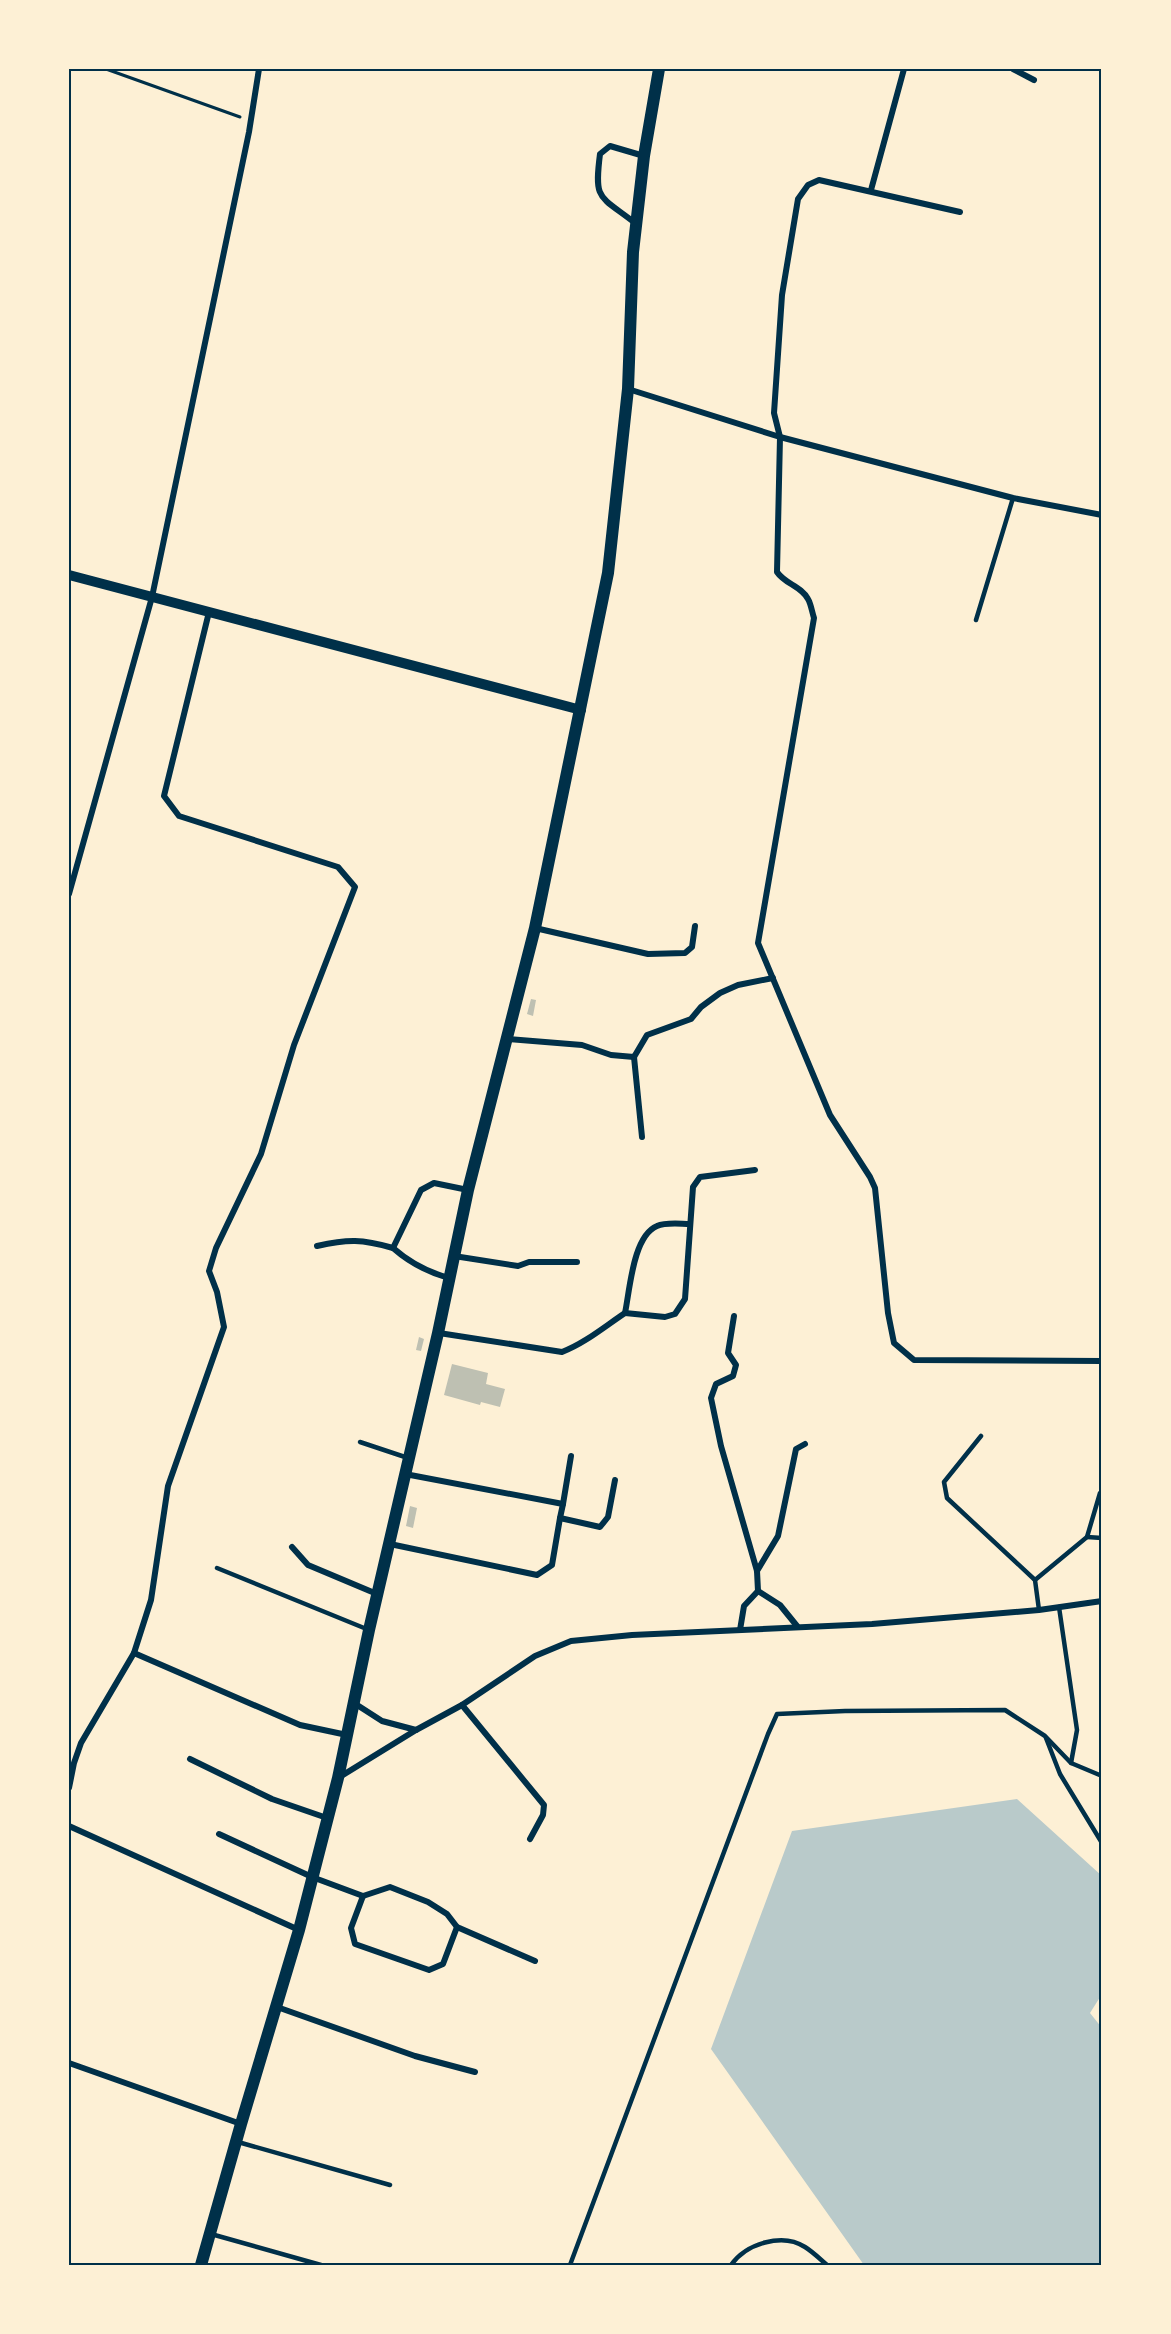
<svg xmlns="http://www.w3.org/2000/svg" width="1171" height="2334" viewBox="0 0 1171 2334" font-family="'Alegreya Sans',sans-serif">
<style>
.green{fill:#b9caca}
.building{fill:#bec0b2}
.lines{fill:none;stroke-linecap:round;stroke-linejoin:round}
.path{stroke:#003049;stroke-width:3}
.service{stroke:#003049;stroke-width:4.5}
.minor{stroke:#003049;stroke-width:6}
.tertiary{stroke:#003049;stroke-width:10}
.secondary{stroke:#003049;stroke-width:12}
.neatline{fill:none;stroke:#003049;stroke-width:2}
</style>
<rect width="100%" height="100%" fill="#fdf0d5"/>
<!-- green -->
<path class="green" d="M1017 1799 1102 1876V1994L1090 2013 1102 2028V2265H864L711 2049 792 1831Z"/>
<!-- building -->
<g class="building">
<path d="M531 999 536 1000 533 1016 527 1014Z"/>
<path d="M419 1337 424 1339 421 1351 416 1350Z"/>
<path d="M452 1364 488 1373 486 1384 505 1389 500 1407 481 1402 480 1405 444 1395Z"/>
<path d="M410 1506 417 1508 413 1528 406 1526Z"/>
</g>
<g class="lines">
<!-- path -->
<path class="path" d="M106 69 240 117"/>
<!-- service -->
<g class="service">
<path d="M976 620 1013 498"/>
<path d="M981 1436 944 1482 947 1498 1035 1580"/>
<path d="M360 1442 408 1458"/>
<path d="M1087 1537 1102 1538"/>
<path d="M217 1568 369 1630"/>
<path d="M1059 1607 1077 1730 1071 1763"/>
<path d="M1039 1610 1035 1580 1087 1537 1100 1493"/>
<path d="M1046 1738 1060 1774 1102 1843"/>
<path d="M238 2142 390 2185"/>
<path d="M211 2234 321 2265"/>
<path d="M570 2265 768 1734 777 1714 845 1711 1005 1710 1045 1736 1071 1763 1102 1776"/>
<path d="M731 2265C746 2244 782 2232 805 2247 813 2252 820 2259 827 2265"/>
</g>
<!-- minor -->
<g class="minor">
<path d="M1013 69 1034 80"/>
<path d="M871 190 904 69"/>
<path d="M960 212 819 180 808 185 798 199 782 295 774 413 780 437 777 572C785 584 801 586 808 599 811 604 812 612 814 618L758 943 830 1115 870 1177 875 1188 888 1313 894 1343 914 1360 1102 1361"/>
<path d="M635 223C599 195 594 201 600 154L610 146 644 156"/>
<path d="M628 389 780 437 1013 498 1102 515"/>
<path d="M69 894 152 597 249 132 259 69"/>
<path d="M535 928 648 954 685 953 692 947 695 926"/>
<path d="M508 1039 582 1045 611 1055 634 1057 647 1035 691 1019 701 1007 720 993 738 985 773 978"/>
<path d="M634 1057 642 1137"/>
<path d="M317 1246C348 1239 362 1239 393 1248L421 1190 434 1183 468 1190"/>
<path d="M393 1248C410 1263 427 1272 449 1278"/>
<path d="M454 1256 518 1266 529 1262H577"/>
<path d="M625 1313 665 1317 675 1314 685 1299 693 1187 700 1177 755 1170"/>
<path d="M734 1316 728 1353 736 1365 733 1376 716 1384 711 1398 721 1446 757 1571 758 1591 744 1606 740 1630"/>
<path d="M439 1333 562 1352C585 1343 604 1327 625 1313 630 1289 633 1236 657 1226 666 1222 680 1224 690 1224"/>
<path d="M405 1474 563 1504 560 1518"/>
<path d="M563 1504 571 1456"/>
<path d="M390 1544 537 1575 552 1565 560 1518 600 1527 608 1517 615 1480"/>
<path d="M292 1547 308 1565 377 1594"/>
<path d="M757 1571 778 1536 796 1449 805 1444"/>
<path d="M758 1591 780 1605 797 1626"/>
<path d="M134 1653 300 1725 347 1735"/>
<path d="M354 1703 382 1721 416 1730"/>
<path d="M462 1705 544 1805 543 1815 530 1839"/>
<path d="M190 1759 272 1799 327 1818"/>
<path d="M338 1778 416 1730 462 1705 535 1656 571 1641 632 1635 872 1624 1039 1610 1102 1601"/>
<path d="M69 1788 74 1763 81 1743 134 1653 151 1600 168 1486 224 1327 217 1292 209 1271 216 1248 261 1154 294 1045 355 887 338 867 179 816 164 796 209 612"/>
<path d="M69 1826 299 1930"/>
<path d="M219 1834 312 1877 363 1896 390 1887 428 1902 447 1914 457 1927 535 1961"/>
<path d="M363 1896 351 1928 355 1944 429 1970 443 1964 457 1927"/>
<path d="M277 2007 415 2056 475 2072"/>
<path d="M69 2063 241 2124"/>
</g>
<!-- tertiary -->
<path class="tertiary" d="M69 575 581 710"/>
<!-- secondary -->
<path class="secondary" d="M201 2265 241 2124 299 1930 338 1778 369 1630 438 1333 468 1190 535 928 608 573 628 389 633 252 644 156 659 69"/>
</g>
<!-- border -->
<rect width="1171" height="2334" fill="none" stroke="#fdf0d5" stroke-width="141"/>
<rect x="70" y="70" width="1030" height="2194" class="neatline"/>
</svg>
